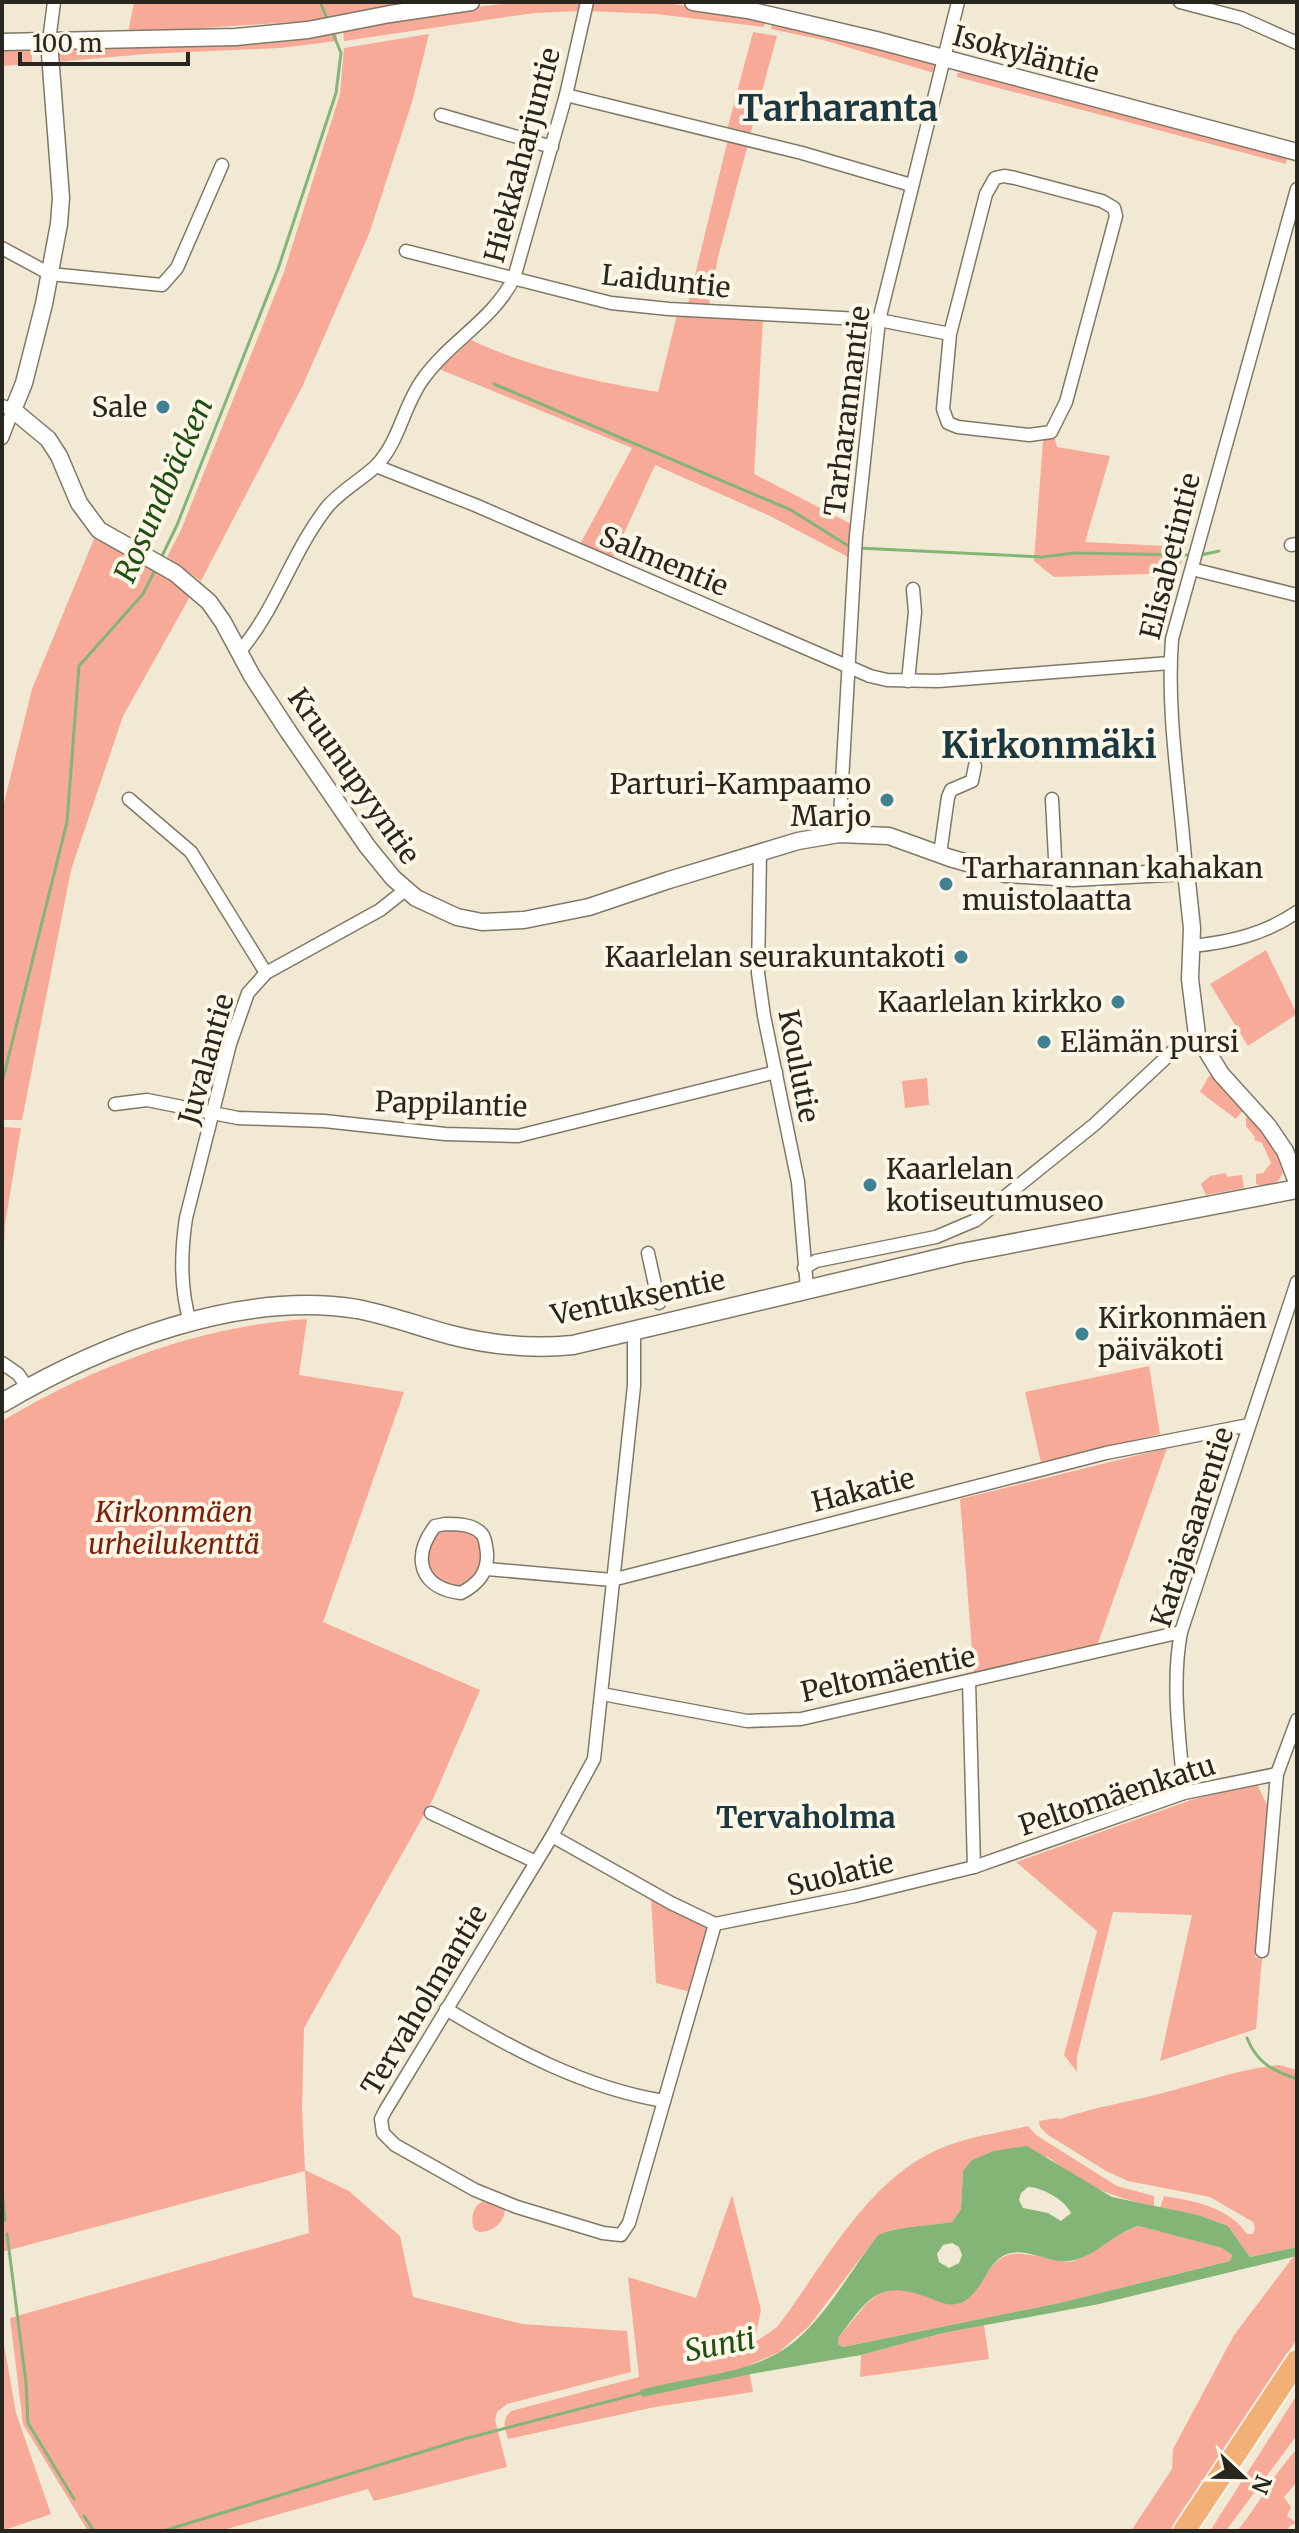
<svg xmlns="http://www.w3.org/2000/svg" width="1299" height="2533" viewBox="0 0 1299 2533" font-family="Merriweather,serif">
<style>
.green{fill:#f8aa98}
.water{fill:#83b577;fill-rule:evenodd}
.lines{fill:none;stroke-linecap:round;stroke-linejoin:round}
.stream{stroke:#83b577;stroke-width:3}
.minor-casing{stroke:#807866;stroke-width:15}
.tertiary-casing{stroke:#807866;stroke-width:19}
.secondary-casing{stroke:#807866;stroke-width:21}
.trunk-casing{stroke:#fff;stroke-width:25}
.minor{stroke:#fff;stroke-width:12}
.tertiary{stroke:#fff;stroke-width:16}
.secondary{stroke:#fff;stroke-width:18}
.trunk{stroke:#f2b076;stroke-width:22}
.poi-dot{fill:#408194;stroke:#fef7e7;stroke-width:3}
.labels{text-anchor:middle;stroke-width:8;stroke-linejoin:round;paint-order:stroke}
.street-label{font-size:28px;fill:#29261f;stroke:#fef7e7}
.poi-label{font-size:28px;fill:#29261f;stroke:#fef7e7;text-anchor:end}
.park-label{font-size:28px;font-style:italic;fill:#7c1f09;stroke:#fef7e7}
.water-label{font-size:30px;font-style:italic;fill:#1f5013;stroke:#fef7e7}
.neighbourhood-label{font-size:30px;font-weight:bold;fill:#193841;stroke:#fef7e7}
.district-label{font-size:36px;font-weight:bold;fill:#193841;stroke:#fef7e7}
</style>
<rect width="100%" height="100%" fill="#f2e9d5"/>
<!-- green -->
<g class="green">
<path d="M134 2H439L324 20 128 33Z"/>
<path d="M521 2H582L581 11 534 13 344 41 343 27 428 12Z"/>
<path d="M590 2H659L766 17 764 27 656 14 588 11Z"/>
<path d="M773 19 938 61 934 73 823 40 771 29Z"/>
<path d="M336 28 337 41 280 48 146 54 56 62 55 47Z"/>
<path d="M753 32 777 36 750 135 727 130Z"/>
<path d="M429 34 412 102 369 234 303 385 201 581 167 557 181 530 284 272 340 94 344 48Z"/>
<path d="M32 49V64L2 66V50Z"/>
<path d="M967 72 1287 158 1286 164 957 77V73Z"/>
<path d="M728 139 748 144 718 257 709 305 688 304Z"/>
<path d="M677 315 763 319 754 474 853 525 850 558 770 516 655 465 612 560 579 546 632 448 439 369 471 340C531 368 593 381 658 392Z"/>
<path d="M1054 435 1057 447 1110 456 1085 542 1186 547 1178 573 1054 577 1034 561 1043 441Z"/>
<path d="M96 534 192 593 123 716 71 870 22 1120H2V811L32 689Z"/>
<path d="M1266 950 1297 1014 1248 1046 1210 984Z"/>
<path d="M1209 1076H1213L1243 1110 1236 1119 1200 1092Z"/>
<path d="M927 1078 929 1105 905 1108 902 1081Z"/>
<path d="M1249 1115 1271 1141 1283 1173 1278 1181 1266 1187 1256 1184V1174L1263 1173 1271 1163 1262 1143 1254 1140 1255 1137 1246 1126V1118Z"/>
<path d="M2 1127 21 1128 5 1224 2 1290Z"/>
<path d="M1226 1173 1227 1177 1242 1175 1244 1188 1206 1195 1201 1184 1210 1176Z"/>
<path d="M307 1319 299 1375 404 1392 323 1622 480 1690 433 1799 304 2028 302 2109 305 2170 349 2191 400 2236 413 2297 522 2324 627 2331 631 2372 507 2404 497 2412 495 2420 507 2467 374 2501 368 2489 220 2531H88L23 2424 10 2318 309 2233 305 2171 2 2252V1421C94 1366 199 1326 307 1319Z"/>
<path d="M1149 1366 1160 1434 1041 1463 1025 1392Z"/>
<path d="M1167 1448 1097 1646 974 1674 960 1499Z"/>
<path d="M452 1529 469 1531 479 1537C481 1554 483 1591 455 1588 447 1588 439 1580 432 1576 423 1555 426 1532 452 1529Z"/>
<path d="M1257 1784 1267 1805 1255 1957 1262 1958 1256 2029 1160 2061 1192 1915 1113 1912 1077 2057V2072L1064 2055 1097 1931 1016 1862 1194 1799Z"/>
<path d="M651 1898 708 1927 690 1992 656 1983Z"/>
<path d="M1279 2065 1297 2070V2247L1250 2257 1228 2226 1198 2215 1160 2208 1164 2196C1194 2201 1229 2207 1247 2234H1253L1255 2228 1253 2222 1210 2197 1128 2181 1106 2171 1048 2135 1040 2127 1039 2121 1057 2118 1060 2119C1094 2107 1129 2102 1163 2093 1202 2083 1239 2069 1279 2065Z"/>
<path d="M1028 2126 1036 2135 1117 2186 1154 2196V2206C1107 2196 1086 2186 1048 2157L963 2171 961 2209 952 2222C929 2226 898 2226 878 2235L809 2326 779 2352 748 2366 753 2392 655 2407 508 2439C505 2427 501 2420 511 2411L639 2377 628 2277 696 2298 732 2195 761 2310 754 2343 777 2327 784 2318C829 2256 873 2172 949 2145 974 2136 1002 2132 1028 2126Z"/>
<path d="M488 2199 505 2209C505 2222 493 2232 479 2232L474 2229C470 2215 473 2204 488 2199Z"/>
<path d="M1140 2226 1222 2248 1232 2255 1230 2261 1059 2303 843 2347 838 2344V2338L866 2304 883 2290 906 2289 941 2302 973 2294C1001 2250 1004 2248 1055 2260 1062 2262 1072 2263 1079 2259 1101 2250 1116 2232 1140 2226Z"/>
<path d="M1297 2252V2339L1173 2531H1131L1172 2469 1173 2449 1234 2335Z"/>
<path d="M984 2325 989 2359 860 2377 861 2355 943 2333Z"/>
<path d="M2 2333 16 2413 51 2514 2 2531Z"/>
<path d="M1297 2395V2435L1228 2528 1226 2531H1210Z"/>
<path d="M1297 2449V2482L1284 2497 1291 2507 1287 2516 1297 2523 1291 2525 1286 2531H1237C1259 2505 1273 2474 1297 2449Z"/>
</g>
<!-- water -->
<path class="water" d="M1027 2146 1112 2197 1198 2215 1228 2226 1250 2257 1297 2247V2256L1099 2304 943 2333 861 2355 751 2374 642 2397 640 2390C683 2378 740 2375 778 2353 820 2329 849 2272 878 2235 898 2226 929 2226 952 2222L961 2209 963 2171 972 2160 994 2151ZM1028 2187C1042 2187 1065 2200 1071 2213L1061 2221 1048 2213 1023 2208 1019 2200 1021 2193ZM1139 2226 1222 2248 1232 2255 1230 2261 1059 2303 843 2347 838 2344V2338C867 2301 876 2278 927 2297 936 2301 947 2306 957 2304 980 2299 984 2267 1003 2256 1023 2244 1048 2264 1069 2261 1094 2259 1114 2232 1139 2226ZM952 2243 959 2247 962 2255 959 2263 949 2268 939 2262 937 2254 943 2245Z"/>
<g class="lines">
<!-- stream -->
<g class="stream">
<path d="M320 2 328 21"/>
<path d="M494 384 791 510 850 547"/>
<path d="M858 548 1042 557 1074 553 1190 555"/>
<path d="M1201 555 1219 551"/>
<path d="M161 558 177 525 278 269 336 93 341 53 332 31"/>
<path d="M2 1083 67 822 79 666 143 594 156 568"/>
<path d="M1247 2038C1257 2063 1273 2071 1297 2079"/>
<path d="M2 2191 5 2220"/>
<path d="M7 2234 26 2383 28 2423 74 2499"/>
<path d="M84 2516 94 2531"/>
<path d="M163 2531 464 2439 641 2393"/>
</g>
<!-- minor casing -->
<g class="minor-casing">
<g id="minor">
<path d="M1180 2 1241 18 1297 43"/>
<path d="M49 41 54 2"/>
<path d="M566 95 802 153 911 185"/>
<path d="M441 115 552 147"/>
<path d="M2 248 50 274 162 285 177 268 222 165"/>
<path d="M406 251 611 303 669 309 879 320 950 334 986 194 995 178 1004 176 1015 178 1102 201 1114 208 1116 216 1111 235 1066 402 1051 432 1029 435 958 427 948 423 943 409 950 334"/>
<path d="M2 406 13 410 2 438"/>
<path d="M376 466C400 441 403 406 423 379 450 341 493 320 514 278L566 95 587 2"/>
<path d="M1291 545 1297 544"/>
<path d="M1192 569 1297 595"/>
<path d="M240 651C277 608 292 551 328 506 342 490 361 480 376 466L475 505 870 676 887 680 938 681 1170 663"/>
<path d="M908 681 915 612 913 589"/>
<path d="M129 799 191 852 266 973"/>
<path d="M1052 799 1056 878"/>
<path d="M839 834 856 536 879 320 958 2"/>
<path d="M760 852 758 973 764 1016 798 1182 807 1288"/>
<path d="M940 854 948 797 951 790 972 781 975 766"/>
<path d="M1186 872C1181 795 1166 716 1172 639L1297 189"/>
<path d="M1192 946C1231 942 1265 934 1297 912"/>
<path d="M115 1104 147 1100 238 1118 324 1121 445 1134 518 1136 776 1072"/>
<path d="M648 1253 659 1303"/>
<path d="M804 1268 816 1261 936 1237 976 1220 1095 1124 1172 1052 1197 1035"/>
<path d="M190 1322C180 1289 181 1251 186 1218L230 1044 248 993 266 973 380 910 404 891"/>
<path d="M634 1331V1386L594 1759 552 1836 385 2111 381 2119 383 2133 395 2145 475 2190 517 2207 603 2233 621 2235 629 2223 715 1924"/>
<path d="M2 1363 18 1374 28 1388"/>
<path d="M445 1524C457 1524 473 1524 482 1534 486 1539 486 1547 487 1553 488 1573 478 1584 461 1593 420 1588 411 1558 435 1526Z"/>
<path d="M487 1569 612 1580 1106 1453 1249 1425"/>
<path d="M969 1681 974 1867"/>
<path d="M602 1694 747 1721 801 1719 1181 1632"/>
<path d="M1184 1793C1180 1740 1171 1685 1181 1632L1297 1282"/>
<path d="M431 1813 536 1862"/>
<path d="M552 1836 671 1903 715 1924 855 1896 974 1867 1184 1793 1277 1774"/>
<path d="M1262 1951 1277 1774 1297 1720"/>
<path d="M446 2009C514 2050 585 2088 664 2101"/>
</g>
</g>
<!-- tertiary casing -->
<g class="tertiary-casing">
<g id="tertiary">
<path d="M693 2 748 10 876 40 1297 152"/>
<path d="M49 41 61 198 59 224 44 304 24 383 13 410 48 439 59 456 79 503 99 530 175 573 209 602 223 622 252 676 288 731 367 846 393 878 416 898 457 917 482 922 524 920 589 907 669 880 798 841 839 834 889 836 950 858 1006 874 1073 878 1186 872 1192 928 1190 979 1197 1035 1221 1074 1268 1126 1285 1151 1297 1182"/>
<path d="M2 42 236 37 308 30 390 14 471 2"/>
</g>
</g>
<!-- secondary casing -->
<g class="secondary-casing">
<path id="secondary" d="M2 1403C102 1344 239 1290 357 1309 389 1315 420 1327 451 1335 490 1345 533 1349 573 1345L962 1253 1297 1189"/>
</g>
<!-- trunk casing -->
<g class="trunk-casing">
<path id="trunk" d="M1184 2531 1297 2361"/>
</g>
<!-- minor -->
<use href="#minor" class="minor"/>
<!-- tertiary -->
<use href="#tertiary" class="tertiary"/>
<!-- secondary -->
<use href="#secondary" class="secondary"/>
<!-- trunk -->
<use href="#trunk" class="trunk"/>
</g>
<!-- markers -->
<g class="poi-dot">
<circle cx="163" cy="407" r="8"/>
<circle cx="887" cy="800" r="8"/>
<circle cx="946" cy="884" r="8"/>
<circle cx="961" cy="957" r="8"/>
<circle cx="1118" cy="1002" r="8"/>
<circle cx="1044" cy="1042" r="8"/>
<circle cx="870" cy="1185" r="8"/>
<circle cx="1082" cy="1334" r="8"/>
</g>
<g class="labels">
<!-- street labels -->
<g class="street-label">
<text transform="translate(1026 54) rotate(15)" y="10">Isokyläntie</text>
<text transform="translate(522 155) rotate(-75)" y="10">Hiekkaharjuntie</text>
<text transform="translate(666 281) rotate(6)" y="10">Laiduntie</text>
<text transform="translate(847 411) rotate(-83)" y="10">Tarharannantie</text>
<text transform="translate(1170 556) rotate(-76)" y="10">Elisabetintie</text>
<text transform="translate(664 561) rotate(23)" y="10">Salmentie</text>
<text transform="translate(354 776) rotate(55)" y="10">Kruunupyyntie</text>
<text transform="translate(206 1059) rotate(-74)" y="10">Juvalantie</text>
<text transform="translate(799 1066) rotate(79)" y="10">Koulutie</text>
<text transform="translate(451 1104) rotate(2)" y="10">Pappilantie</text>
<text transform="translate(638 1297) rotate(-12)" y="10">Ventuksentie</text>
<text transform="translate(863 1490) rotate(-14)" y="10">Hakatie</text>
<text transform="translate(1192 1527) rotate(-72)" y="10">Katajasaarentie</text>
<text transform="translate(888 1674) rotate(-12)" y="10">Peltomäentie</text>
<text transform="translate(1117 1795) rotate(-18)" y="10">Peltomäenkatu</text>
<text transform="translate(840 1874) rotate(-13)" y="10">Suolatie</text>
<text transform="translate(424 2000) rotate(-59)" y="10">Tervaholmantie</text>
</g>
<!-- poi labels -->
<g class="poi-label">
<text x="147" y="417">Sale</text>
<text x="871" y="794">Parturi-Kampaamo<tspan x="871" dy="32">Marjo</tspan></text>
<text x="962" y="878" text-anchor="start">Tarharannan kahakan<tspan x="962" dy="32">muistolaatta</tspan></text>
<text x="945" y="967">Kaarlelan seurakuntakoti</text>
<text x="1102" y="1012">Kaarlelan kirkko</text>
<text x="1060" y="1052" text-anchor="start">Elämän pursi</text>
<text x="886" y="1179" text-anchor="start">Kaarlelan<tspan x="886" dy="32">kotiseutumuseo</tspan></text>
<text x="1098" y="1328" text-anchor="start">Kirkonmäen<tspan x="1098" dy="32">päiväkoti</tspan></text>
</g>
<!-- park labels -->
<g class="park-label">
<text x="174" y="1522">Kirkonmäen<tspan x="174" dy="32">urheilukenttä</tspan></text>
</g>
<!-- water labels -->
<g class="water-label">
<text transform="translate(164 490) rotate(-66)" y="10">Rosundbäcken</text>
<text transform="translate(720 2345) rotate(-11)" y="10">Sunti</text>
</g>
<!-- neighbourhood labels -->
<g class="neighbourhood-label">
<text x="806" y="1828">Tervaholma</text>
</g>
<!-- district labels -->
<g class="district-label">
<text x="838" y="121">Tarharanta</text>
<text x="1049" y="758">Kirkonmäki</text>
</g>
</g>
<!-- border -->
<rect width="1299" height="2533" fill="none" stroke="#29261f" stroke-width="8"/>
<!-- north arrow -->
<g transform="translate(1243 2477) rotate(112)" stroke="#fef7e7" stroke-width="6" paint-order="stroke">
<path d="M0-6L14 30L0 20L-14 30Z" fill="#29261f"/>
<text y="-12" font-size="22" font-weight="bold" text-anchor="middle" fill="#29261f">N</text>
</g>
<!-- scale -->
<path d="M20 52v12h168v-12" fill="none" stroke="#29261f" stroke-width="4"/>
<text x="32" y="52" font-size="24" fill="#29261f" stroke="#fef7e7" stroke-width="6" paint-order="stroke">100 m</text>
</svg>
